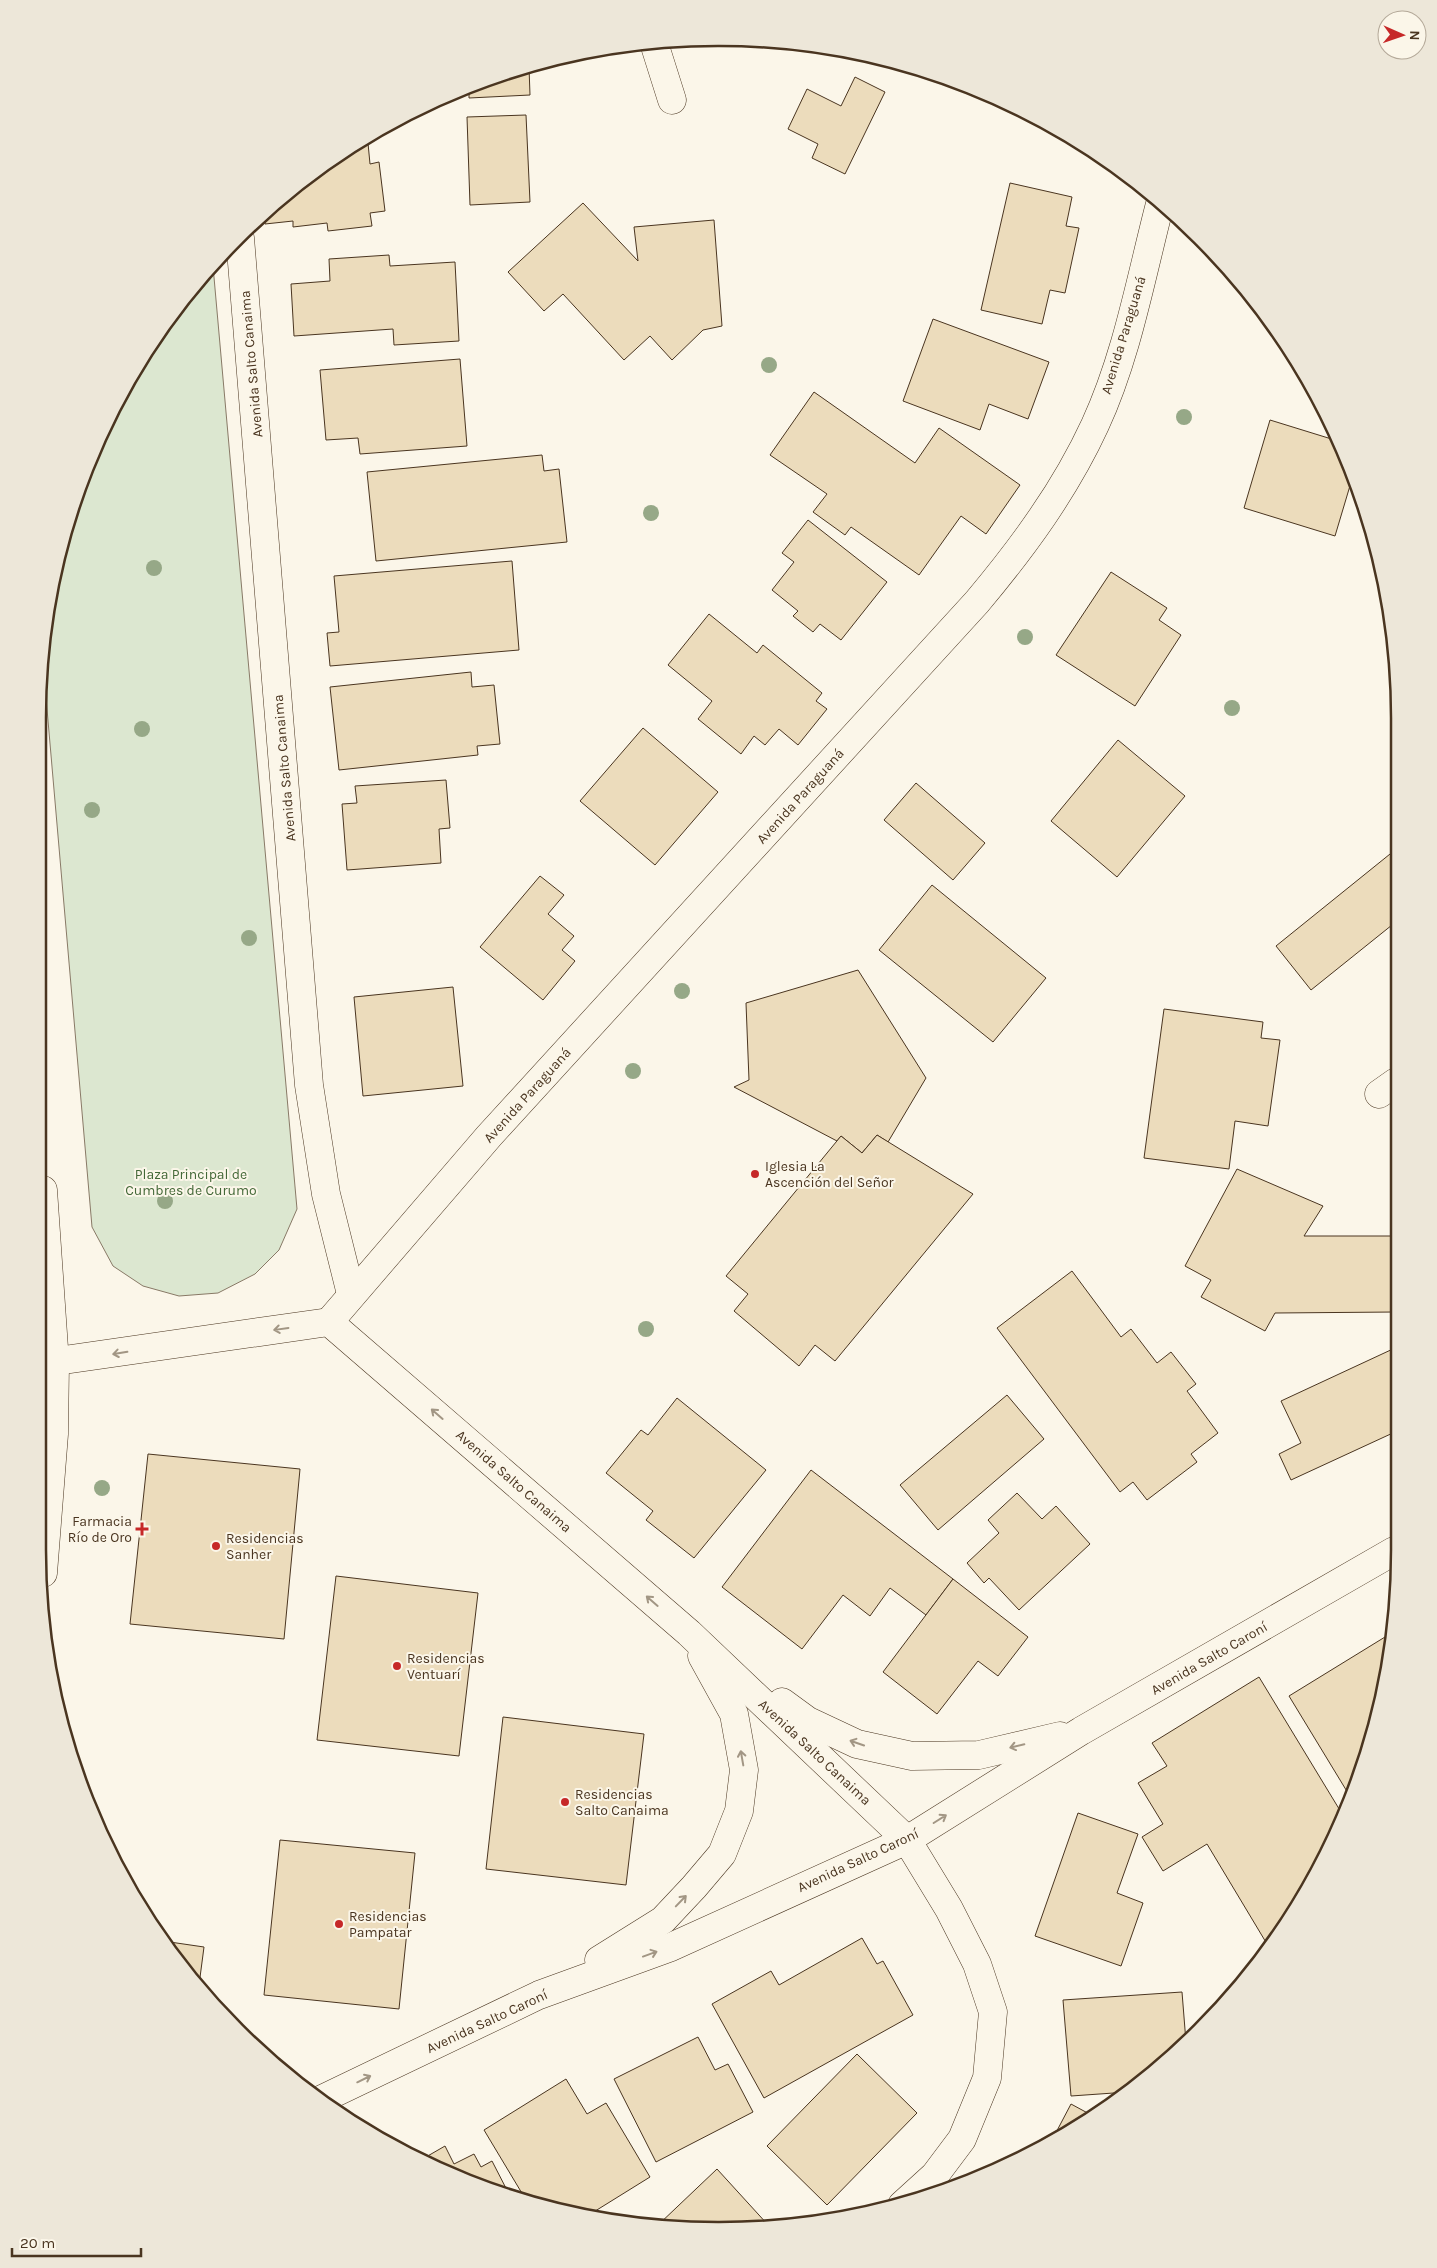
<svg xmlns="http://www.w3.org/2000/svg" width="1437" height="2268" viewBox="0 0 1437 2268" font-family="Karla,sans-serif">
<style>
.green{fill:#dce7d0;stroke:#887966}
.building{fill:#ecdcbc;stroke:#4a3520}
.lines{fill:none;stroke-linecap:round;stroke-linejoin:round}
.street-casing{stroke:#4a3520;stroke-width:29}
.secondary-casing{stroke:#4a3520;stroke-width:29}
.street{stroke:#fbf6e9;stroke-width:28}
.secondary{stroke:#fbf6e9;stroke-width:28}
.tree{fill:#96a887}
.oneway{stroke:#a29684}
.poi-dot{fill:#c62828;stroke:#fbf6e9;stroke-width:2}
.labels{text-anchor:middle;stroke-width:4;stroke-linejoin:round;paint-order:stroke}
.street-label{font-size:14px;fill:#4a3520;stroke:#fbf6e9}
.poi-label{font-size:14px;fill:#4a3520;stroke:#fbf6e9;text-anchor:start}
.park-label{font-size:14px;fill:#436837;stroke:#fbf6e9}
.rim{fill:none;stroke:#4a3520;stroke-width:2.5}
</style>
<rect width="100%" height="100%" fill="#fbf6e9"/>
<!-- green -->
<path class="green" d="M213 266 297 1209 279 1250 255 1274 218 1293 179 1296 143 1286 113 1266 92 1227 43 663V630L89 458 178 304Z"/>
<!-- building -->
<g class="building">
<path d="M529 67 530 95 469 98V88L500 74Z"/>
<path d="M855 77 885 92 845 174 812 158 818 144 788 129 807 89 841 106Z"/>
<path d="M526 115 530 202 470 205 467 117Z"/>
<path d="M368 143 370 164 379 162 385 211 370 213 372 226 328 231 327 223 293 227V221L265 224 264 213 270 206 356 144Z"/>
<path d="M1010 183 1072 197 1066 226 1079 228 1065 293 1050 290 1042 324 981 310Z"/>
<path d="M583 203 638 261 634 227 714 220 722 326 703 330 672 360 650 336 624 360 563 294 544 311 508 272Z"/>
<path d="M389 255 390 266 455 262 459 341 394 345 393 329 294 336 291 284 330 281 329 259Z"/>
<path d="M933 319 1049 362 1028 419 989 404 980 430 903 401Z"/>
<path d="M460 359 467 446 360 454 358 438 326 440 320 370Z"/>
<path d="M814 392 915 463 939 428 1020 485 986 534 961 516 919 575 851 527 845 535 813 512 827 494 770 455Z"/>
<path d="M1270 420 1338 441 1352 479 1335 536 1244 508Z"/>
<path d="M542 455 544 471 559 469 567 542 376 561 367 472Z"/>
<path d="M808 520 887 582 841 640 820 624 813 632 793 616 798 611 772 590 794 562 782 553Z"/>
<path d="M512 561 519 650 330 666 327 633 339 632 334 576Z"/>
<path d="M1111 572 1167 608 1159 620 1181 635 1135 706 1056 655Z"/>
<path d="M709 614 757 653 763 645 822 693 816 701 827 709 798 745 779 729 765 745 754 736 741 754 698 719 712 701 668 665Z"/>
<path d="M471 672 472 687 494 685 500 744 477 746 478 755 339 770 330 687Z"/>
<path d="M643 728 718 792 655 865 580 801Z"/>
<path d="M1118 740 1185 796 1117 877 1051 821Z"/>
<path d="M446 780 450 828 439 829 441 863 347 870 342 804 357 803 355 786Z"/>
<path d="M916 783 985 843 953 880 884 820Z"/>
<path d="M1395 850 1397 853V921L1311 990 1276 946Z"/>
<path d="M540 876 564 895 548 914 574 936 562 950 575 961 543 1000 480 947Z"/>
<path d="M932 885 1046 978 993 1042 879 950Z"/>
<path d="M858 970 926 1078 888 1142 877 1135 862 1153 841 1136 837 1141 734 1087 749 1080 746 1003Z"/>
<path d="M453 987 463 1086 363 1096 354 997Z"/>
<path d="M1164 1009 1263 1022 1261 1038 1280 1040 1268 1126 1235 1121 1229 1169 1144 1158Z"/>
<path d="M877 1135 973 1194 835 1361 815 1345 799 1366 734 1311 748 1294 726 1276 841 1136 862 1153Z"/>
<path d="M1237 1169 1323 1206 1304 1236H1396L1395 1312 1275 1313 1265 1331 1201 1297 1211 1280 1185 1266Z"/>
<path d="M1072 1271 1121 1337 1131 1329 1157 1363 1171 1352 1196 1384 1187 1391 1218 1433 1191 1454 1197 1462 1147 1500 1133 1482 1120 1492 997 1328Z"/>
<path d="M1395 1348V1432L1291 1480 1279 1454 1301 1443 1281 1401Z"/>
<path d="M1007 1395 1044 1439 938 1530 900 1485Z"/>
<path d="M677 1398 766 1470 694 1558 646 1520 653 1511 606 1473 641 1430 648 1435Z"/>
<path d="M148 1454 300 1469 284 1639 130 1624Z"/>
<path d="M811 1470 953 1579 926 1615 890 1588 870 1616 843 1595 802 1649 722 1587Z"/>
<path d="M1017 1493 1042 1519 1056 1506 1090 1544 1019 1610 989 1578 984 1583 967 1563 999 1533 988 1520Z"/>
<path d="M336 1576 478 1593 459 1756 317 1740Z"/>
<path d="M953 1579 1028 1637 998 1676 978 1661 937 1714 883 1672Z"/>
<path d="M1385 1637 1391 1648 1351 1798 1289 1696Z"/>
<path d="M1259 1677 1344 1817 1272 1942 1267 1944 1207 1844 1163 1871 1142 1837 1163 1824 1138 1783 1167 1766 1152 1743Z"/>
<path d="M503 1717 644 1734 626 1885 486 1869Z"/>
<path d="M1078 1813 1138 1834 1117 1893 1143 1903 1121 1966 1035 1936Z"/>
<path d="M280 1840 415 1853 399 2009 264 1995Z"/>
<path d="M862 1938 877 1964 883 1961 913 2015 764 2098 712 2004 771 1971 779 1985Z"/>
<path d="M163 1941 204 1947 199 1985Z"/>
<path d="M1182 1992 1186 2042 1168 2061 1128 2092 1071 2096 1063 2000Z"/>
<path d="M698 2037 715 2070 728 2064 753 2112 656 2162 614 2079Z"/>
<path d="M857 2054 917 2113 827 2205 767 2146Z"/>
<path d="M566 2079 587 2114 606 2103 650 2177 592 2213 526 2200 484 2130Z"/>
<path d="M1071 2104 1095 2117 1051 2142Z"/>
<path d="M445 2146 454 2164 474 2154 481 2167 492 2161 510 2196 499 2194 419 2161Z"/>
<path d="M717 2169 769 2226 674 2229 657 2226Z"/>
</g>
<g class="lines">
<!-- street casing -->
<g class="street-casing">
<g id="street">
<path d="M654 43 672 100"/>
<path d="M240 238 309 1085 326 1194 351 1294"/>
<path d="M1379 1094 1396 1082"/>
<path d="M43 1190 55 1363 54 1434 43 1573"/>
<path d="M329 1322 489 1136 977 602C1023 547 1065 490 1095 425 1127 356 1141 277 1160 204"/>
<path d="M902 2205 935 2175 962 2139 987 2078 993 2012 977 1964 949 1909 907 1840"/>
</g>
</g>
<!-- secondary casing -->
<g class="secondary-casing">
<g id="secondary">
<path d="M43 1363 329 1322 689 1633 907 1840"/>
<path d="M782 1702 808 1721 857 1744 912 1756 979 1755 1060 1736"/>
<path d="M599 1960 663 1920 694 1887 722 1854 739 1811 744 1770 734 1714 702 1656"/>
<path d="M320 2100 539 1995 671 1947 907 1840 1081 1731 1394 1551"/>
</g>
</g>
<!-- street -->
<use href="#street" class="street"/>
<!-- secondary -->
<use href="#secondary" class="secondary"/>
</g>
<!-- trees -->
<g class="tree">
<circle cx="769" cy="365" r="8"/>
<circle cx="1184" cy="417" r="8"/>
<circle cx="651" cy="513" r="8"/>
<circle cx="154" cy="568" r="8"/>
<circle cx="1025" cy="637" r="8"/>
<circle cx="1232" cy="708" r="8"/>
<circle cx="142" cy="729" r="8"/>
<circle cx="92" cy="810" r="8"/>
<circle cx="249" cy="938" r="8"/>
<circle cx="682" cy="991" r="8"/>
<circle cx="633" cy="1071" r="8"/>
<circle cx="165" cy="1201" r="8"/>
<circle cx="646" cy="1329" r="8"/>
<circle cx="102" cy="1488" r="8"/>
</g>
<!-- one-way arrows -->
<defs><path id="oneway-shaft" d="M-6 0H5M1.5-3L5.5 0L1.5 3" fill="none" stroke-width="1.6" stroke-linecap="round" stroke-linejoin="round" transform="scale(1.25)"/></defs>
<g class="oneway">
<use href="#oneway-shaft" transform="translate(281 1329) rotate(172)"/>
<use href="#oneway-shaft" transform="translate(120 1353) rotate(171)"/>
<use href="#oneway-shaft" transform="translate(437 1414) rotate(-139)"/>
<use href="#oneway-shaft" transform="translate(652 1601) rotate(-139)"/>
<use href="#oneway-shaft" transform="translate(857 1743) rotate(-161)"/>
<use href="#oneway-shaft" transform="translate(1017 1746) rotate(167)"/>
<use href="#oneway-shaft" transform="translate(742 1758) rotate(-100)"/>
<use href="#oneway-shaft" transform="translate(940 1819) rotate(-32)"/>
<use href="#oneway-shaft" transform="translate(681 1901) rotate(-46)"/>
<use href="#oneway-shaft" transform="translate(650 1954) rotate(-20)"/>
<use href="#oneway-shaft" transform="translate(364 2079) rotate(-26)"/>
</g>
<!-- markers -->
<g class="poi-dot">
<circle cx="755" cy="1174" r="5"/>
<path d="M139.5 1521.5h5v5h5v5h-5v5h-5v-5h-5v-5h5z"/>
<circle cx="216" cy="1546" r="5"/>
<circle cx="397" cy="1666" r="5"/>
<circle cx="565" cy="1802" r="5"/>
<circle cx="339" cy="1924" r="5"/>
</g>
<g class="labels">
<!-- street labels -->
<g class="street-label">
<text transform="translate(1123 335) rotate(-73)" y="5">Avenida Paraguaná</text>
<text transform="translate(251 364) rotate(-95)" y="5">Avenida Salto Canaima</text>
<text transform="translate(284 768) rotate(-95)" y="5">Avenida Salto Canaima</text>
<text transform="translate(800 796) rotate(-48)" y="5">Avenida Paraguaná</text>
<text transform="translate(527 1095) rotate(-48)" y="5">Avenida Paraguaná</text>
<text transform="translate(514 1481) rotate(41)" y="5">Avenida Salto Canaima</text>
<text transform="translate(1209 1658) rotate(-30)" y="5">Avenida Salto Caroní</text>
<text transform="translate(815 1752) rotate(43)" y="5">Avenida Salto Canaima</text>
<text transform="translate(858 1860) rotate(-25)" y="5">Avenida Salto Caroní</text>
<text transform="translate(487 2021) rotate(-25)" y="5">Avenida Salto Caroní</text>
</g>
<!-- poi labels -->
<g class="poi-label">
<text x="765" y="1171">Iglesia La<tspan x="765" dy="16">Ascención del Señor</tspan></text>
<text x="132" y="1526" text-anchor="end">Farmacia<tspan x="132" dy="16">Río de Oro</tspan></text>
<text x="226" y="1543">Residencias<tspan x="226" dy="16">Sanher</tspan></text>
<text x="407" y="1663">Residencias<tspan x="407" dy="16">Ventuarí</tspan></text>
<text x="575" y="1799">Residencias<tspan x="575" dy="16">Salto Canaima</tspan></text>
<text x="349" y="1921">Residencias<tspan x="349" dy="16">Pampatar</tspan></text>
</g>
<!-- park labels -->
<g class="park-label">
<text x="191" y="1179">Plaza Principal de<tspan x="191" dy="16">Cumbres de Curumo</tspan></text>
</g>
</g>
<!-- crop -->
<path d="M0 0H1437V2268H0ZM718 46H719A672 672 0 0 1 1391 718V1550A672 672 0 0 1 719 2222H718A672 672 0 0 1 46 1550V718A672 672 0 0 1 718 46Z" fill="#ede7d9" fill-rule="evenodd"/>
<path class="rim" d="M718 46H719A672 672 0 0 1 1391 718V1550A672 672 0 0 1 719 2222H718A672 672 0 0 1 46 1550V718A672 672 0 0 1 718 46Z"/>
<!-- north arrow -->
<g transform="translate(1402 35) rotate(92)"><circle r="24" fill="#fbf6e9" stroke="#b4a999"/>
<path d="M0-4L9 19L0 12L-9 19Z" fill="#c62828"/>
<text y="-8" font-size="14" font-weight="bold" text-anchor="middle" fill="#4a3520">N</text>
</g>
<!-- scale -->
<path d="M12 2248v8h129v-8" fill="none" stroke="#4a3520" stroke-width="2.5"/>
<text x="20" y="2248" font-size="15" fill="#4a3520" stroke="#fbf6e9" stroke-width="4" paint-order="stroke">20 m</text>
</svg>
